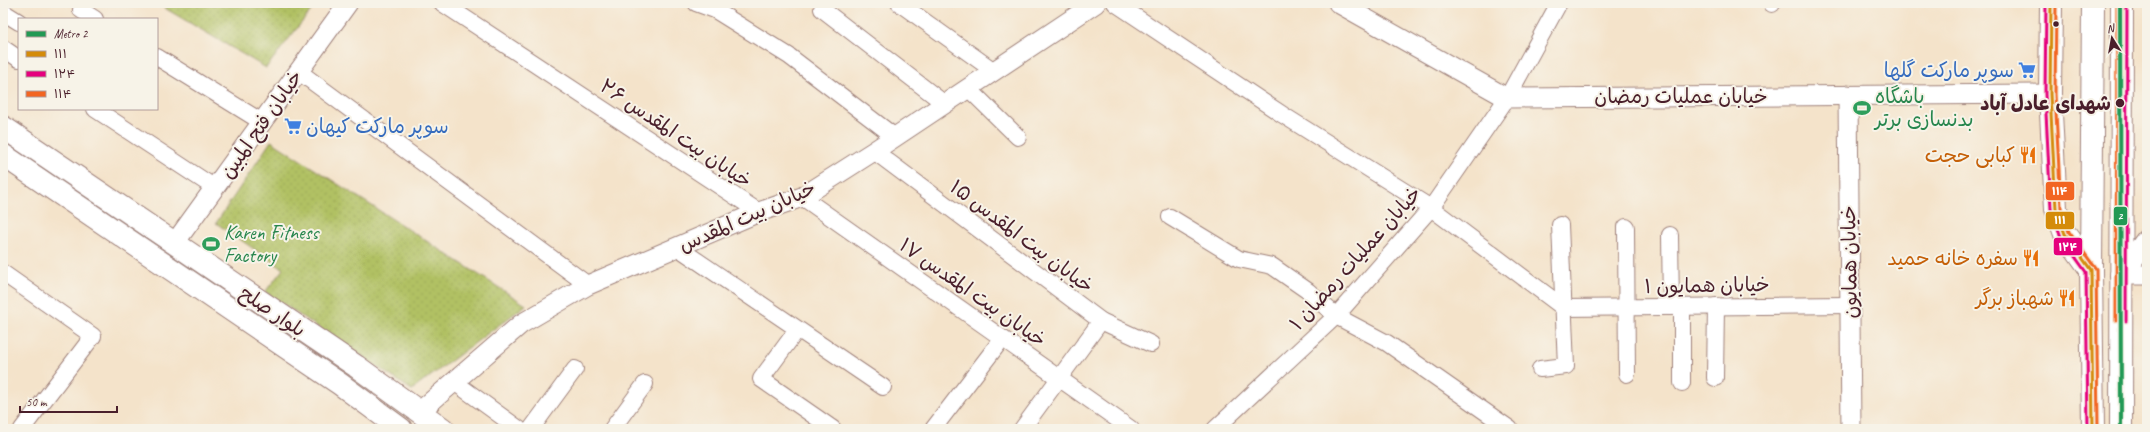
<svg xmlns="http://www.w3.org/2000/svg" width="2150" height="432" viewBox="0 0 2150 432" font-family="Caveat,'Playpen Sans Arabic',sans-serif">
<style>
.grass{fill:url(#grass-dots);stroke:#7e7047}
.lines{fill:none;stroke-linecap:round;stroke-linejoin:round}
.minor-casing{stroke:#9f817a;stroke-width:18}
.tertiary-casing{stroke:#9f817a;stroke-width:21}
.secondary-casing{stroke:#9f817a;stroke-width:24}
.primary-casing{stroke:#9f817a;stroke-width:24}
.minor{stroke:#fff;stroke-width:16}
.tertiary{stroke:#fff;stroke-width:19}
.secondary{stroke:#fff;stroke-width:22}
.primary{stroke:#fff;stroke-width:22}
.bus-1-casing{stroke:#f7f3e8;stroke-width:6}
.bus-2-casing{stroke:#f7f3e8;stroke-width:6}
.bus-3-casing{stroke:#f7f3e8;stroke-width:6}
.bus-1{stroke:#d48b09;stroke-width:3}
.bus-2{stroke:#e5007d;stroke-width:3}
.bus-3{stroke:#f26522;stroke-width:3}
.metro-1-casing{stroke:#f7f3e8;stroke-width:7}
.metro-1{stroke:#229954;stroke-width:4}
.bus-dot{fill:#4a1f2b;stroke:#f7f3e8;stroke-width:1.5}
.labels{text-anchor:middle;stroke-width:4;stroke-linejoin:round;paint-order:stroke}
.shop-label{font-size:20px;fill:#366cbe;stroke:#f7f3e8;text-anchor:end}
.street-label{font-size:20px;fill:#4a1f2b;stroke:#f7f3e8}
.leisure-label{font-size:20px;fill:#27864d;stroke:#f7f3e8;text-anchor:start}
.stop-label{font-size:20px;font-weight:bold;fill:#4a1f2b;stroke:#f7f3e8;text-anchor:end}
.food-label{font-size:20px;fill:#c56008;stroke:#f7f3e8;text-anchor:end}
.line-badge{stroke:#f7f3e8;stroke-width:1.5}
.badge-label{font-size:11px;text-anchor:middle;font-weight:bold;fill:#fff}
</style>
<defs>
<pattern id="grass-dots" width="8" height="8" patternUnits="userSpaceOnUse"><rect width="8" height="8" fill="#b1c163"/><path d="M2 2h.1M6 6h.1" fill="none" stroke="#9aa556" stroke-width="1.8" stroke-linecap="round"/></pattern>
</defs>
<rect width="100%" height="100%" fill="#f7f3e8"/>
<filter id="ink" filterUnits="userSpaceOnUse"><feTurbulence type="fractalNoise" baseFrequency=".025" numOctaves="2"/><feDisplacementMap in="SourceGraphic" scale="8" xChannelSelector="R" yChannelSelector="G"/><feConvolveMatrix kernelMatrix="1 2 1 2 8 2 1 2 1" color-interpolation-filters="sRGB"/></filter>
<filter id="wash" filterUnits="userSpaceOnUse"><feTurbulence type="fractalNoise" baseFrequency=".012" numOctaves="4" result="noise"/><feDisplacementMap in="SourceGraphic" scale="16" xChannelSelector="R" yChannelSelector="G"/><feGaussianBlur stdDeviation="0.9" result="paint"/><feColorMatrix in="noise" values="0 0 0 0 0 0 0 0 0 0 0 0 0 0 0 0 0 1.4 0 .05"/><feComposite in="paint" operator="in"/></filter>
<g filter="url(#wash)">
<rect width="100%" height="100%" fill="#f4e3ca"/>
<!-- grass -->
<g class="grass">
<path d="M156 3H317L266 68Z"/>
<path d="M271 141 526 305 412 390 265 292 283 269 216 223Z"/>
</g>
</g>
<g filter="url(#ink)">
<g class="lines">
<!-- minor casing -->
<g class="minor-casing">
<g id="minor">
<path d="M442 3 759 212"/>
<path d="M696 3 715 10 789 56 895 137"/>
<path d="M826 3 822 9 945 104"/>
<path d="M899 3 994 71"/>
<path d="M1115 3 1283 115 1431 208 1564 308"/>
<path d="M1772 3V4"/>
<path d="M81 10 95 19"/>
<path d="M3 12 19 22"/>
<path d="M3 48 19 59"/>
<path d="M157 57 262 122"/>
<path d="M298 71 588 285"/>
<path d="M968 88 1018 137"/>
<path d="M95 109 215 188"/>
<path d="M874 151 1101 321 1151 344"/>
<path d="M802 197 1131 429"/>
<path d="M1170 217 1239 259 1272 266 1308 291 1336 316 1387 343 1510 429"/>
<path d="M1626 227 1627 374"/>
<path d="M1670 235 1671 307"/>
<path d="M677 247 883 387"/>
<path d="M3 273 93 336 22 429"/>
<path d="M1564 308 1850 305"/>
<path d="M797 330 761 379 833 429"/>
<path d="M1540 369 1566 366 1560 225"/>
<path d="M1715 378 1716 306"/>
<path d="M453 381 519 429"/>
<path d="M1682 383V307"/>
<path d="M531 429 575 369"/>
<path d="M612 429 645 384"/>
<path d="M933 429 1002 339"/>
<path d="M1022 429 1101 321"/>
<path d="M1215 429 1336 316 1431 208 1507 98 1559 3"/>
</g>
</g>
<!-- tertiary casing -->
<g class="tertiary-casing">
<g id="tertiary">
<path d="M1338 3 1507 98 2050 94"/>
<path d="M1848 95 1851 429"/>
<path d="M174 244 348 3"/>
<path d="M2121 275H2147"/>
<path d="M419 412 521 324 588 285 759 212 802 197 874 151 1096 3"/>
</g>
</g>
<!-- secondary casing -->
<g class="secondary-casing">
<g id="secondary">
<path d="M3 127 356 366 443 429"/>
<path d="M3 155 340 384 401 429"/>
</g>
</g>
<!-- primary casing -->
<g class="primary-casing">
<g id="primary">
<path d="M2051 3 2050 94 2056 209 2065 234 2091 270"/>
<path d="M2093 3 2091 270 2093 429"/>
<path d="M2121 275 2147 240"/>
<path d="M2121 429 2122 3"/>
</g>
</g>
<!-- minor -->
<use href="#minor" class="minor"/>
<!-- tertiary -->
<use href="#tertiary" class="tertiary"/>
<!-- secondary -->
<use href="#secondary" class="secondary"/>
<!-- primary -->
<use href="#primary" class="primary"/>
<!-- bus-1 casing -->
<g class="bus-1-casing">
<g id="bus-1">
<path d="M2051 3 2050 94 2056 209 2065 234 2091 270 2093 429"/>
<path d="M2121 321 2122 3"/>
</g>
</g>
<!-- bus-2 casing -->
<g class="bus-2-casing">
<g id="bus-2">
<path d="M2046 3 2045 94 2051 209 2061 237 2086 272 2088 429"/>
<path d="M2126 321 2127 3"/>
</g>
</g>
<!-- bus-3 casing -->
<g class="bus-3-casing">
<g id="bus-3">
<path d="M2056 3 2055 94 2061 208 2069 232 2096 269 2098 429"/>
<path d="M2116 321 2117 3"/>
</g>
</g>
<!-- bus-1 -->
<use href="#bus-1" class="bus-1"/>
<!-- bus-2 -->
<use href="#bus-2" class="bus-2"/>
<!-- bus-3 -->
<use href="#bus-3" class="bus-3"/>
<!-- metro-1 casing -->
<g class="metro-1-casing">
<path id="metro-1" d="M2120 3 2121 429"/>
</g>
<!-- metro-1 -->
<use href="#metro-1" class="metro-1"/>
</g>
</g>
<!-- icons -->
<defs>
<g id="supermarket-bare" transform="scale(1.38)"><path d="M-6-5.5h2.5l.6 2H6L4.5 2H-2.5L-4.4-4H-6ZM-1.5 3.2a1.3 1.3 0 1 0 .1 0ZM3 3.2a1.3 1.3 0 1 0 .1 0Z" fill="#3f7fe0" stroke="#f7f3e8" stroke-width="2.5" paint-order="stroke"/></g>
<g id="stadium-bare" transform="scale(1.38)"><path d="M0-5a6.5 5 0 1 0 0 10a6.5 5 0 1 0 0-10ZM-3.5-1.8h7v3.6h-7Z" fill="#2e9e5b" stroke="#f7f3e8" stroke-width="2.5" paint-order="stroke"/></g>
<g id="restaurant-bare" transform="scale(1.38)"><path d="M-5-6h1v4h1v-4h1v4h1v-4h1v5L-1.5 .5V6h-2V.5L-5-1ZM5-6V6H3V1.5H1.5Q1.5-4 5-6Z" fill="#e8710a" stroke="#f7f3e8" stroke-width="2.5" paint-order="stroke"/></g>
</defs>
<g fill-rule="evenodd">
<use href="#supermarket-bare" x="2027" y="70"/>
<use href="#stadium-bare" x="1862" y="108"/>
<use href="#supermarket-bare" x="293" y="126"/>
<use href="#restaurant-bare" x="2028" y="155"/>
<use href="#stadium-bare" x="211" y="244"/>
<use href="#restaurant-bare" x="2031" y="258"/>
<use href="#restaurant-bare" x="2067" y="298"/>
</g>
<!-- markers -->
<g class="bus-dot">
<circle cx="2056" cy="24" r="3.5"/>
<circle cx="2120" cy="103" r="5"/>
</g>
<g class="labels">
<!-- shop labels -->
<g class="shop-label">
<text x="2014" y="77">سوپر مارکت گلها</text>
<text x="306" y="133" text-anchor="start">سوپر مارکت کیهان</text>
</g>
<!-- street labels -->
<g class="street-label">
<text x="1681" y="103">خیابان عملیات رمضان</text>
<text transform="translate(261 124) rotate(-55)" y="7">خیابان فتح المبین</text>
<text transform="translate(676 133) rotate(34)" y="7">خیابان بیت المقدس ۲۶</text>
<text transform="translate(747 216) rotate(-24)" y="7">خیابان بیت المقدس</text>
<text transform="translate(1022 236) rotate(37)" y="7">خیابان بیت المقدس ۱۵</text>
<text transform="translate(1355 258) rotate(-48)" y="7">خیابان عملیات رمضان ۱</text>
<text transform="translate(1849 262) rotate(-91)" y="7">خیابان همایون</text>
<text transform="translate(1707 285) rotate(-1)" y="7">خیابان همایون ۱</text>
<text transform="translate(973 292) rotate(35)" y="7">خیابان بیت المقدس ۱۷</text>
<text transform="translate(273 311) rotate(34)" y="7">بلوار صلح</text>
</g>
<!-- leisure labels -->
<g class="leisure-label">
<text x="1875" y="103">باشگاه<tspan x="1875" dy="23">بدنسازی برتر</tspan></text>
<text x="224" y="239">Karen Fitness<tspan x="224" dy="23">Factory</tspan></text>
</g>
<!-- stop labels -->
<g class="stop-label">
<text x="2111" y="110">شهدای عادل آباد</text>
</g>
<!-- food labels -->
<g class="food-label">
<text x="2015" y="162">کبابی حجت</text>
<text x="2018" y="265">سفره خانه حمید</text>
<text x="2054" y="305">شهباز برگر</text>
</g>
</g>
<g class="line-badge">
<rect x="2045" y="181" width="30" height="20" rx="4" fill="#f26522"/>
<rect x="2113" y="206" width="15" height="20" rx="4" fill="#229954"/>
<rect x="2045" y="211" width="30" height="19" rx="4" fill="#d48b09"/>
<rect x="2053" y="237" width="30" height="19" rx="4" fill="#e5007d"/>
</g>
<g class="badge-label">
<text x="2060" y="195">۱۱۴</text>
<text x="2120" y="220">2</text>
<text x="2060" y="224">۱۱۱</text>
<text x="2068" y="251">۱۲۴</text>
</g>
<!-- margin -->
<rect width="2150" height="432" fill="none" stroke="#f7f3e8" stroke-width="16"/>
<!-- legend -->
<rect x="18" y="18" width="140" height="92" fill="#f7f3e8" stroke="#b29e9c"/>
<rect x="26" y="31" width="20" height="6" fill="#229954" stroke="#b29e9c"/>
<text x="54" y="38" font-size="12" fill="#4a1f2b">Metro 2</text>
<rect x="26" y="51" width="20" height="6" fill="#d48b09" stroke="#b29e9c"/>
<text x="54" y="58" font-size="12" fill="#4a1f2b">۱۱۱</text>
<rect x="26" y="71" width="20" height="6" fill="#e5007d" stroke="#b29e9c"/>
<text x="54" y="78" font-size="12" fill="#4a1f2b">۱۲۴</text>
<rect x="26" y="91" width="20" height="6" fill="#f26522" stroke="#b29e9c"/>
<text x="54" y="98" font-size="12" fill="#4a1f2b">۱۱۴</text>
<!-- north arrow -->
<g transform="translate(2112 38) rotate(349)" stroke="#f7f3e8" stroke-width="3" paint-order="stroke">
<path d="M0-3L7 15L0 10L-7 15Z" fill="#4a1f2b"/>
<text y="-6" font-size="11" font-weight="bold" text-anchor="middle" fill="#4a1f2b">N</text>
</g>
<!-- scale -->
<path d="M20 406v6h97v-6" fill="none" stroke="#4a1f2b" stroke-width="2"/>
<text x="26" y="406" font-size="12" fill="#4a1f2b" stroke="#f7f3e8" stroke-width="3" paint-order="stroke">50 m</text>
</svg>
